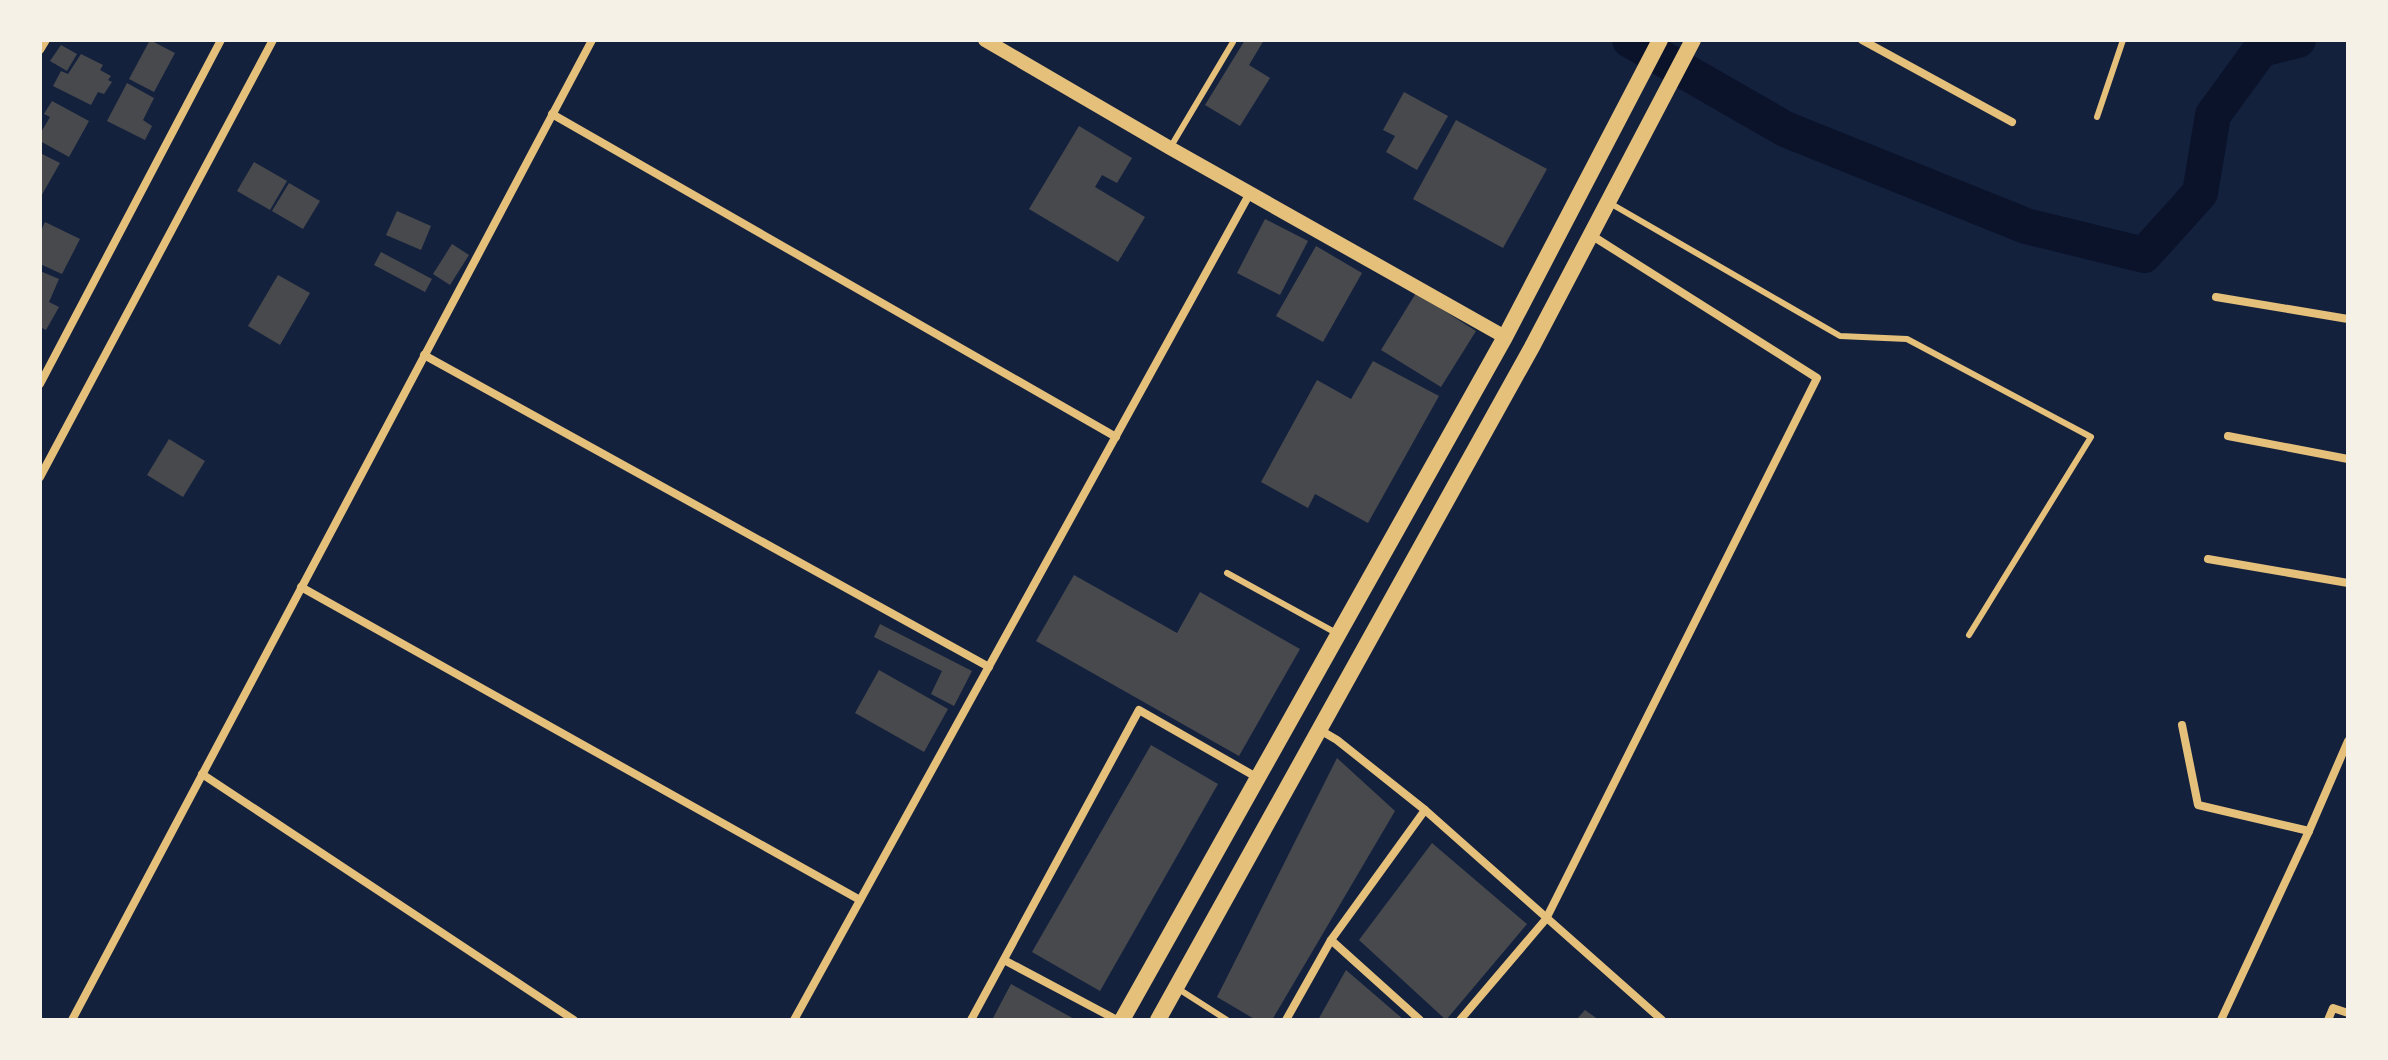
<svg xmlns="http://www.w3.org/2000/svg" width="2388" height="1060" viewBox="0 0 2388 1060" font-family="'Alegreya Sans',sans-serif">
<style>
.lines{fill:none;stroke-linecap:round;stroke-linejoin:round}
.river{stroke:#0b132b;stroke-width:36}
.building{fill:#48494c}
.service{stroke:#e5c07b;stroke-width:6}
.minor{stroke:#e5c07b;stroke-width:8}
.tertiary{stroke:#e5c07b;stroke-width:14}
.secondary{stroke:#e5c07b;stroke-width:16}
</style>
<rect width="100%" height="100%" fill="#14213d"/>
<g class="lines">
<!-- river -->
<path class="river" d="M1630 40 1785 129 2026 226 2144 255 2200 193 2213 115 2261 49 2298 40"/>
</g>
<!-- building -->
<g class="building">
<path d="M150 40 175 53 154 92 129 79Z"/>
<path d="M1245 40H1264L1249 65 1270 78 1240 126 1205 105Z"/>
<path d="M61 45 77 54 67 71 50 61Z"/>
<path d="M81 54 103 65 100 70 111 76 108 80 112 82 104 94 98 92 91 105 53 86 61 71 68 74Z"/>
<path d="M127 83 154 98 143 120 152 126 145 140 107 121Z"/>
<path d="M1404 92 1448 116 1417 170 1386 152 1395 136 1383 130Z"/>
<path d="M52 101 89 121 69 157 40 141V134L50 117 44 114Z"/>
<path d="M1456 120 1547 169 1503 248 1413 199Z"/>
<path d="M1079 126 1132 158 1117 183 1102 175 1095 187 1145 217 1118 262 1029 209Z"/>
<path d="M40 153 60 163 40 198Z"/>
<path d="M254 162 287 181 270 210 237 191Z"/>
<path d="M289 183 320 201 303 229 272 211Z"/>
<path d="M397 211 431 226 421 250 386 235Z"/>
<path d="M1265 219 1308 241 1280 295 1237 273Z"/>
<path d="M45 222 80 239 62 274 40 264V233Z"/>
<path d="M452 244 469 255 450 285 433 274Z"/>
<path d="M1316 246 1362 273 1323 342 1276 316Z"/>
<path d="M381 252 432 279 425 292 374 265Z"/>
<path d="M40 271 59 279 49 302 59 307 46 330 40 327Z"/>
<path d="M278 275 310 293 280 345 248 326Z"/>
<path d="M1416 293 1476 331 1441 387 1381 350Z"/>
<path d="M1373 361 1439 396 1368 523 1315 494 1308 508 1261 482 1317 380 1351 399Z"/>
<path d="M169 439 205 461 183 497 147 475Z"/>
<path d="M1074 575 1177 633 1200 592 1300 649 1239 756 1036 641Z"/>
<path d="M880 624 972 671 954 706 931 694 942 671 874 637Z"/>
<path d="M879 670 948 709 924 752 855 713Z"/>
<path d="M1151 745 1218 784 1100 991 1032 952Z"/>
<path d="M1337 758 1395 811 1272 1020H1256L1217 997Z"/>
<path d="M1432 843 1527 924 1446 1020 1359 940Z"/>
<path d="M1346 970 1404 1020H1318Z"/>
<path d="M1011 984 1076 1020H992Z"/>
<path d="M1585 1010 1599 1020H1576Z"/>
</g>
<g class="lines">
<!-- service -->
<g class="service">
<path d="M2097 117 2123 40"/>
<path d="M1170 148 1233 42"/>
<path d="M1608 202 1840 336 1907 339 2091 437 1969 635"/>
<path d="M1227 573 1338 634"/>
<path d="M1177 988 1227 1020"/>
</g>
<!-- minor -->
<g class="minor">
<path d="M1862 40 2012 122"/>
<path d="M40 50 46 40"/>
<path d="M552 114 1116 437"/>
<path d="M2216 297 2348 319"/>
<path d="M424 355 989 667"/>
<path d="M40 384 221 40"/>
<path d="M2228 436 2348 459"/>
<path d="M40 477 273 40"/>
<path d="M2208 559 2348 583"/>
<path d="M301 587 860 900"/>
<path d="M2182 725 2198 805 2309 831"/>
<path d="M1320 730 1337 740 1425 810 1662 1020"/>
<path d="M202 774 574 1020"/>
<path d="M1331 940 1420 1020"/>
<path d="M1004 960 1117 1020"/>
<path d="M72 1020 592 40"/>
<path d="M794 1020 1250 193"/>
<path d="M971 1020 1139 710 1258 778"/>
<path d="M1286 1020 1331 940 1425 810"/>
<path d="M1460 1020 1546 919 1817 378 1591 235"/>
<path d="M2221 1020 2309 831 2348 741"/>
<path d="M2328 1020 2333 1008 2348 1013"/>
</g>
<!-- tertiary -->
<path class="tertiary" d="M985 40 1170 148 1505 337"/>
<!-- secondary -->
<g class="secondary">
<path d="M1122 1020 1505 337 1660 40"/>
<path d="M1158 1020 1533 345 1693 40"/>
</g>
</g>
<!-- border -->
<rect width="2388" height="1060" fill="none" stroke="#f6f1e7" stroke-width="84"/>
</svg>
